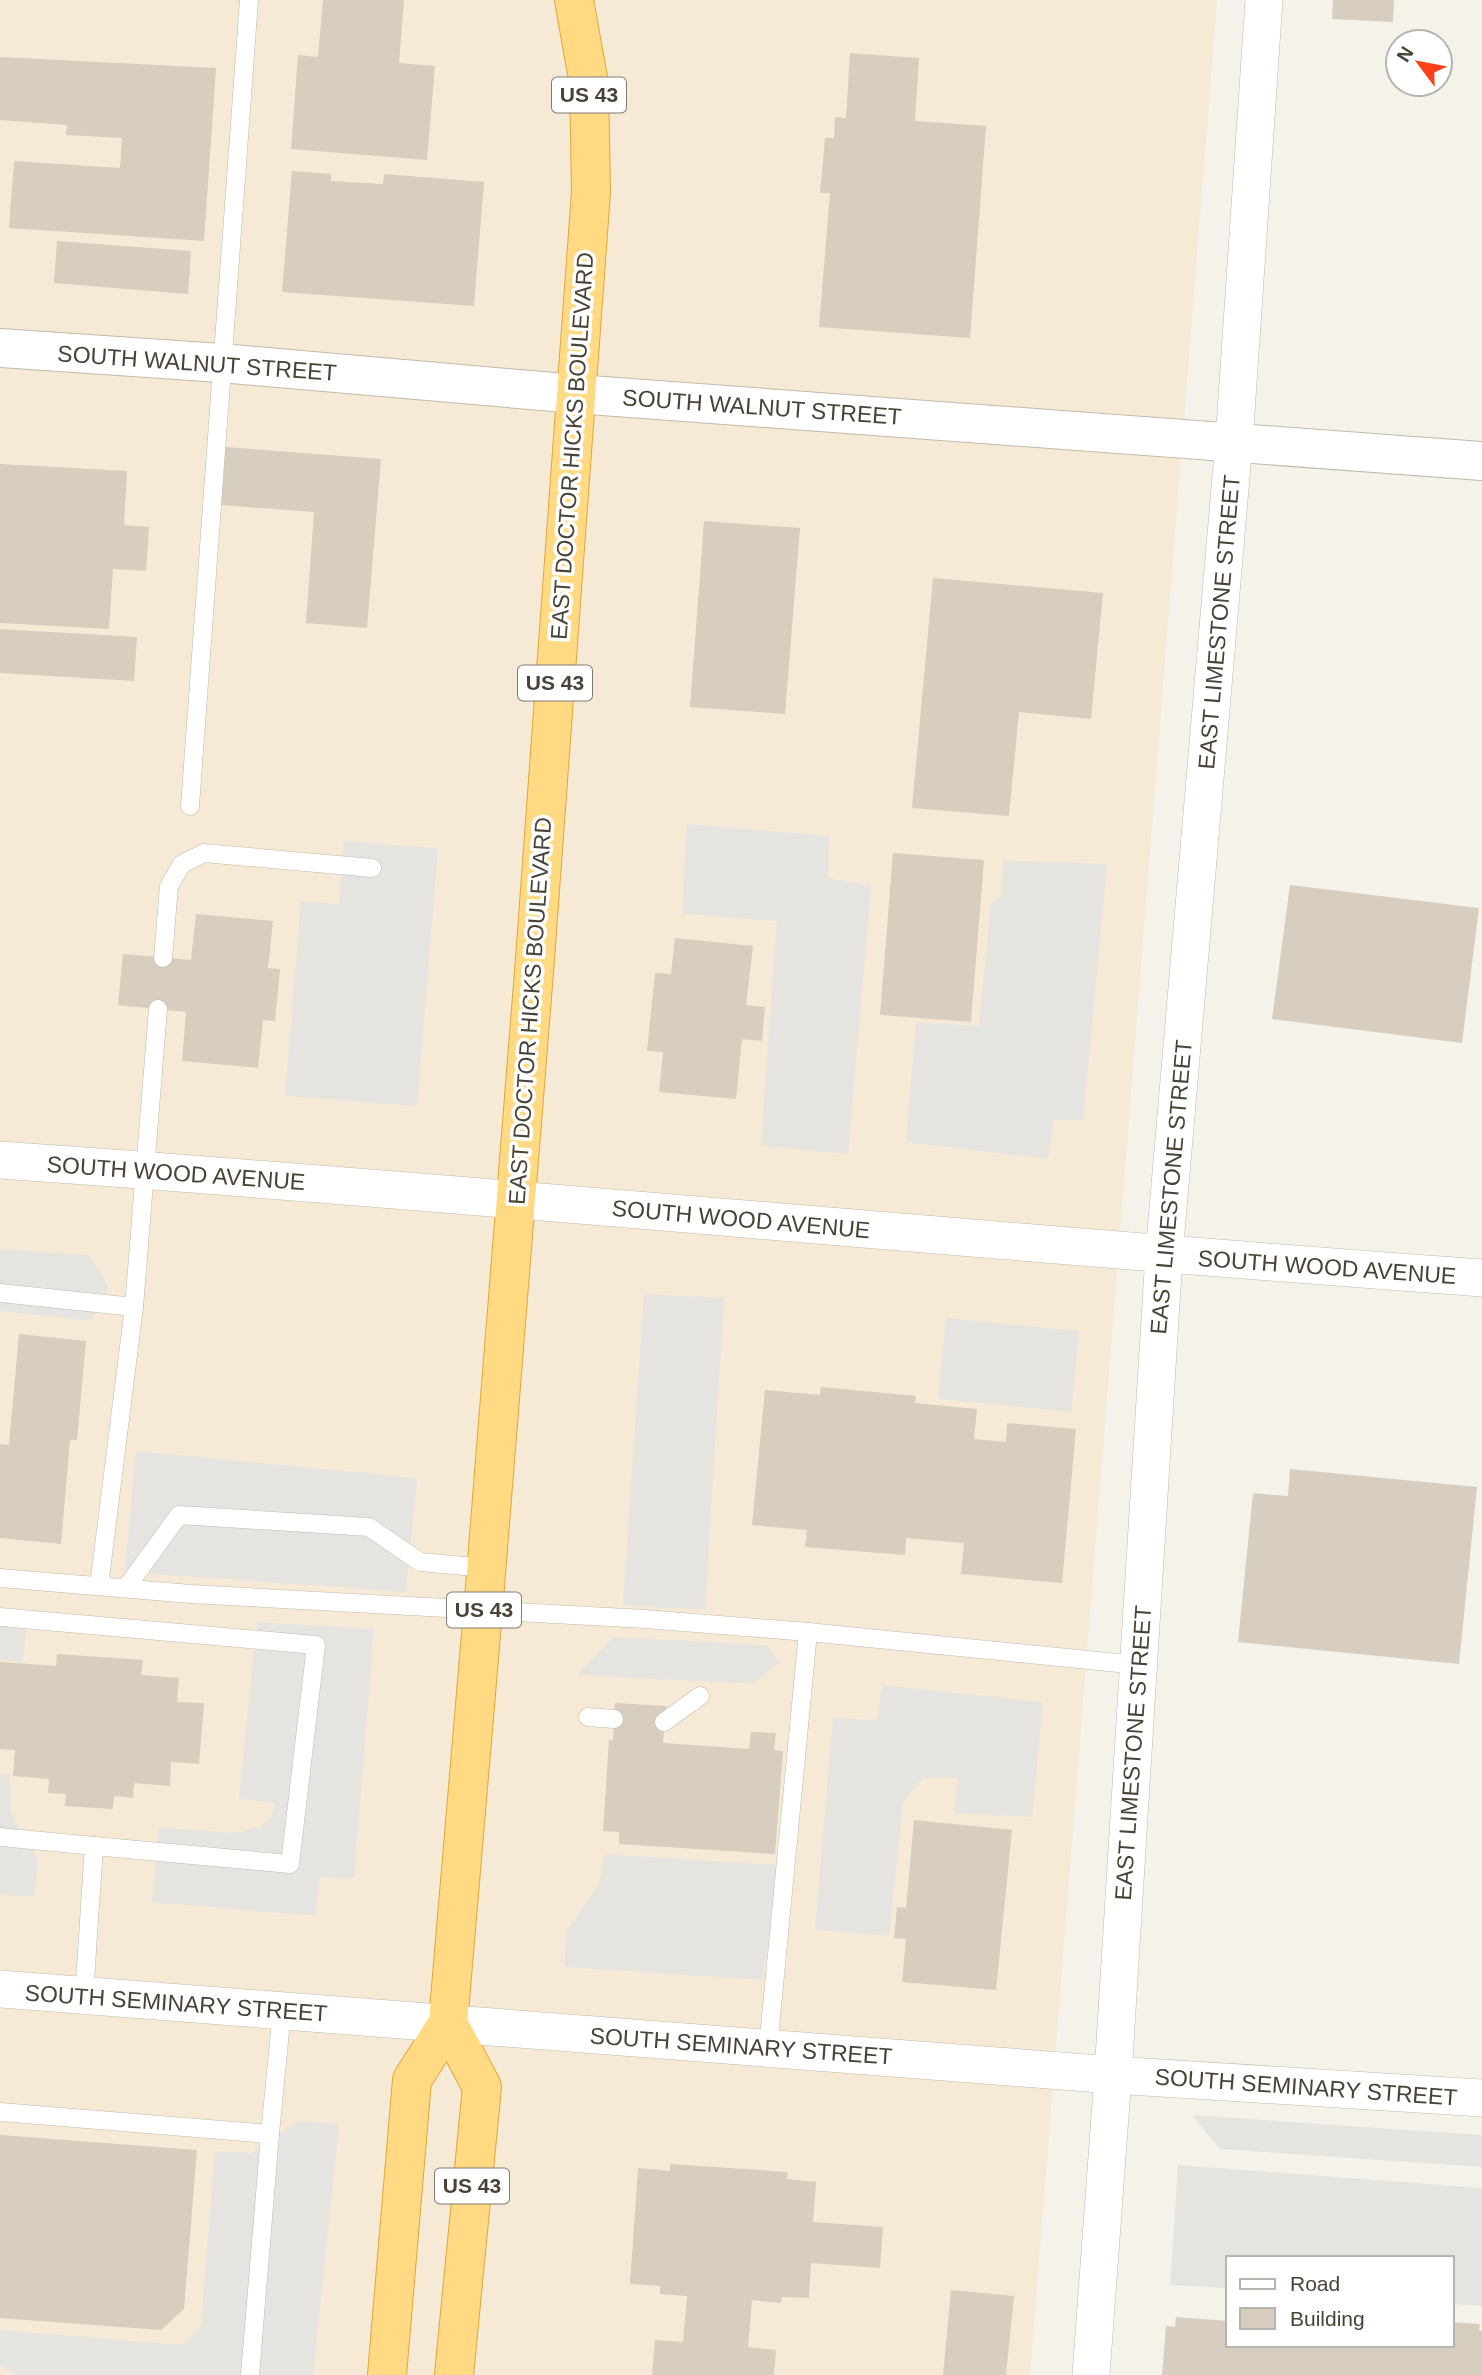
<svg xmlns="http://www.w3.org/2000/svg" width="1482" height="2375" viewBox="0 0 1482 2375" font-family="Helvetica,sans-serif">
<style>
.commercial{fill:#f6e9d5}
.parking{fill:#e6e4e1}
.building{fill:#d7cebf}
.lines{fill:none;stroke-linecap:round;stroke-linejoin:round}
.service-casing{stroke:#c1baac;stroke-width:19}
.minor-casing{stroke:#c1baac;stroke-width:38}
.tertiary-casing{stroke:#c1baac;stroke-width:40}
.trunk-casing{stroke:#e0a739;stroke-width:40}
.service{stroke:#fff;stroke-width:18}
.minor{stroke:#fff;stroke-width:37}
.tertiary{stroke:#fff;stroke-width:38}
.trunk{stroke:#ffda82;stroke-width:38}
.labels{text-anchor:middle;stroke-width:7;stroke-linejoin:round;paint-order:stroke}
.shield{fill:#fff;stroke:#807b73;stroke-width:2}
.shield-label{font-size:21px;font-weight:bold;fill:#494337}
.street-label{font-size:23px;fill:#494337;stroke:#fff}
</style>
<rect width="100%" height="100%" fill="#f5f2ea"/>
<!-- commercial -->
<path class="commercial" d="M0 0H1217L1030 2375H0Z"/>
<!-- parking -->
<g class="parking">
<path d="M687 824 829 836 828 878 871 886 848 1154 761 1146 777 921 682 914Z"/>
<path d="M344 841 438 848 417 1106 285 1096 301 901 339 904Z"/>
<path d="M1003 860 1107 864 1083 1120H1054L1048 1159 906 1142 916 1022 979 1026 991 904 1001 895Z"/>
<path d="M0 1249 89 1255 109 1288 90 1321 0 1311Z"/>
<path d="M644 1294 724 1298 705 1610 623 1605Z"/>
<path d="M946 1318 1079 1331 1071 1412 938 1399Z"/>
<path d="M136 1451 417 1478 406 1592 125 1572Z"/>
<path d="M257 1622 374 1629 354 1879 320 1877 315 1916 152 1902 159 1827 235 1833 261 1827 272 1815 274 1803 239 1799Z"/>
<path d="M0 1625 26 1628 23 1662 0 1660Z"/>
<path d="M613 1637 767 1645 779 1663 753 1684 577 1675Z"/>
<path d="M882 1685 1043 1702 1032 1817 954 1813 958 1778H923L903 1802 889 1936 815 1930 833 1718 877 1720Z"/>
<path d="M0 1774H10L11 1813 38 1860 34 1897 0 1894Z"/>
<path d="M604 1854 781 1865 762 1980 564 1967 567 1930 599 1885Z"/>
<path d="M1192 2115 1482 2135V2167L1220 2149Z"/>
<path d="M299 2121 339 2124 313 2375H16L0 2365V2330L182 2345 201 2326 215 2151 251 2153Z"/>
<path d="M1178 2165 1482 2188V2306L1452 2304V2258H1318L1287 2255 1286 2258H1228V2288L1170 2285Z"/>
</g>
<!-- building -->
<g class="building">
<path d="M323 0H404L399 63 435 66 427 160 291 149 298 55 318 57Z"/>
<path d="M1333 0H1394L1393 22 1332 19Z"/>
<path d="M850 53 919 58 915 121 986 126 970 338 819 327 830 193H820L825 138H834L835 117 846 118Z"/>
<path d="M0 57 216 68 204 241 9 228 14 161 120 168 122 138 66 135 67 125 0 120Z"/>
<path d="M292 171 331 174V181L383 184 384 174 484 182 474 306 282 292Z"/>
<path d="M57 241 191 251 188 294 54 283Z"/>
<path d="M226 447 381 459 367 628 306 623 314 512 221 505Z"/>
<path d="M0 464 127 471 124 525 149 527 146 571 113 569 109 629 0 623Z"/>
<path d="M704 521 800 528 785 714 690 707Z"/>
<path d="M933 578 1103 593 1091 719 1019 712 1009 816 912 808Z"/>
<path d="M0 629 137 637 134 681 0 673Z"/>
<path d="M893 853 984 860 971 1022 880 1015Z"/>
<path d="M1290 885 1479 908 1462 1043 1272 1019Z"/>
<path d="M196 914 273 921 268 968 280 969 275 1021 263 1020 258 1068 182 1061 186 1012 118 1005 123 954 191 960Z"/>
<path d="M675 938 753 946 746 1005 765 1007 762 1041 742 1039 736 1099 659 1092 663 1052 647 1051 655 973 671 974Z"/>
<path d="M19 1334 86 1341 77 1440H70L61 1544 0 1538V1444L9 1445Z"/>
<path d="M821 1387 916 1396 915 1403 977 1409 974 1439 1006 1442 1007 1423 1076 1429 1062 1583 961 1574 964 1543 906 1538 905 1555 805 1547 807 1530 752 1525 765 1390 820 1395Z"/>
<path d="M1290 1469 1477 1487 1459 1664 1238 1642 1253 1493 1288 1496Z"/>
<path d="M57 1654 143 1660 141 1675 179 1678 177 1702 204 1703 199 1764 171 1762 170 1786 134 1783 133 1798 114 1796 113 1809 65 1806 66 1794 48 1793 49 1779 13 1776 15 1750 0 1749V1662L56 1666Z"/>
<path d="M615 1703 666 1706 663 1743 749 1749 751 1732 776 1733 774 1750 783 1751 775 1854 619 1844V1832L603 1831 609 1740H613Z"/>
<path d="M914 1820 1012 1830 996 1990 902 1982 906 1939 894 1938 897 1907 906 1908Z"/>
<path d="M0 2135 197 2150 184 2309 161 2330 0 2318Z"/>
<path d="M670 2164 788 2172 787 2179 816 2182 813 2222 883 2227 880 2268 811 2263 809 2298 782 2297 781 2303 752 2300 748 2347 776 2350 774 2375H652L655 2340 683 2342 687 2296 660 2294V2286L630 2284 638 2168 670 2171Z"/>
<path d="M951 2290 1014 2296 1006 2375H943Z"/>
<path d="M1176 2317 1228 2321V2345H1452V2322L1480 2324 1479 2330 1482 2331V2375H1162L1166 2326 1175 2327Z"/>
</g>
<g class="lines">
<!-- service casing -->
<g class="service-casing">
<g id="service">
<path d="M190 806 249 0"/>
<path d="M163 958 169 886 182 864 204 853 372 868"/>
<path d="M0 1293 134 1307"/>
<path d="M0 1578 191 1594 645 1619 808 1632 1138 1665"/>
<path d="M99 1586 134 1307 158 1009"/>
<path d="M126 1588 179 1515 369 1527 420 1562 487 1568"/>
<path d="M0 1617 316 1645 290 1864 94 1846"/>
<path d="M588 1717 614 1719"/>
<path d="M664 1722 700 1696"/>
<path d="M0 1837 94 1846 84 1996"/>
<path d="M768 2048 808 1632"/>
<path d="M0 2112 270 2134"/>
<path d="M250 2375 270 2134 282 2011"/>
</g>
</g>
<!-- minor casing -->
<g class="minor-casing">
<g id="minor">
<path d="M0 1160C494 1194 988 1243 1482 1278"/>
<path d="M0 1989 1113 2075 1482 2098"/>
<path d="M1091 2375 1113 2075 1164 1255 1234 442 1264 0"/>
</g>
</g>
<!-- tertiary casing -->
<g class="tertiary-casing">
<path id="tertiary" d="M0 348 221 363 576 394 1482 461"/>
</g>
<!-- trunk casing -->
<g class="trunk-casing">
<g id="trunk">
<path d="M448 2023 482 2087 454 2375"/>
<path d="M387 2375 412 2080 448 2023 483 1611 534 972 591 192 589 84 574 0"/>
</g>
</g>
<!-- service -->
<use href="#service" class="service"/>
<!-- minor -->
<use href="#minor" class="minor"/>
<!-- tertiary -->
<use href="#tertiary" class="tertiary"/>
<!-- trunk -->
<use href="#trunk" class="trunk"/>
</g>
<g class="labels">
<!-- shield labels -->
<g class="shield">
<rect x="552" y="77.5" width="74" height="35" rx="5"/>
<rect x="518" y="665.5" width="74" height="35" rx="5"/>
<rect x="447" y="1592.5" width="74" height="35" rx="5"/>
<rect x="435" y="2168.5" width="74" height="35" rx="5"/>
</g>
<g class="shield-label">
<text x="589" y="102">US 43</text>
<text x="555" y="690">US 43</text>
<text x="484" y="1617">US 43</text>
<text x="472" y="2193">US 43</text>
</g>
<!-- street labels -->
<g class="street-label">
<text transform="translate(197 363) rotate(4)" y="8">SOUTH WALNUT STREET</text>
<text transform="translate(762 407) rotate(4)" y="8">SOUTH WALNUT STREET</text>
<text transform="translate(572 446) rotate(-86)" y="8">EAST DOCTOR HICKS BOULEVARD</text>
<text transform="translate(1219 622) rotate(-85)" y="8">EAST LIMESTONE STREET</text>
<text transform="translate(530 1011) rotate(-86)" y="8">EAST DOCTOR HICKS BOULEVARD</text>
<text transform="translate(176 1173) rotate(4)" y="8">SOUTH WOOD AVENUE</text>
<text transform="translate(1171 1187) rotate(-85)" y="8">EAST LIMESTONE STREET</text>
<text transform="translate(741 1219) rotate(5)" y="8">SOUTH WOOD AVENUE</text>
<text transform="translate(1327 1267) rotate(4)" y="8">SOUTH WOOD AVENUE</text>
<text transform="translate(1133 1753) rotate(-86)" y="8">EAST LIMESTONE STREET</text>
<text transform="translate(176 2003) rotate(4)" y="8">SOUTH SEMINARY STREET</text>
<text transform="translate(741 2046) rotate(4)" y="8">SOUTH SEMINARY STREET</text>
<text transform="translate(1306 2087) rotate(4)" y="8">SOUTH SEMINARY STREET</text>
</g>
</g>
<!-- legend -->
<rect x="1226" y="2256" width="228" height="91" fill="#ffffff" stroke="#b6b4af" stroke-width="2"/>
<rect x="1240" y="2279" width="35" height="10" fill="#ffffff" stroke="#b6b4af" stroke-width="2"/>
<text x="1290" y="2291" font-size="21" fill="#494337">Road</text>
<rect x="1240" y="2308" width="35" height="21" fill="#d7cebf" stroke="#b6b4af" stroke-width="2"/>
<text x="1290" y="2326" font-size="21" fill="#494337">Building</text>
<!-- north arrow -->
<g transform="translate(1419 63) rotate(302)"><circle r="33" fill="#ffffff" stroke="#b6b4af" stroke-width="2"/>
<path d="M0-5L12 26L0 18L-12 26Z" fill="#fc4119"/>
<text y="-10" font-size="19" font-weight="bold" text-anchor="middle" fill="#494337">N</text>
</g>
</svg>
